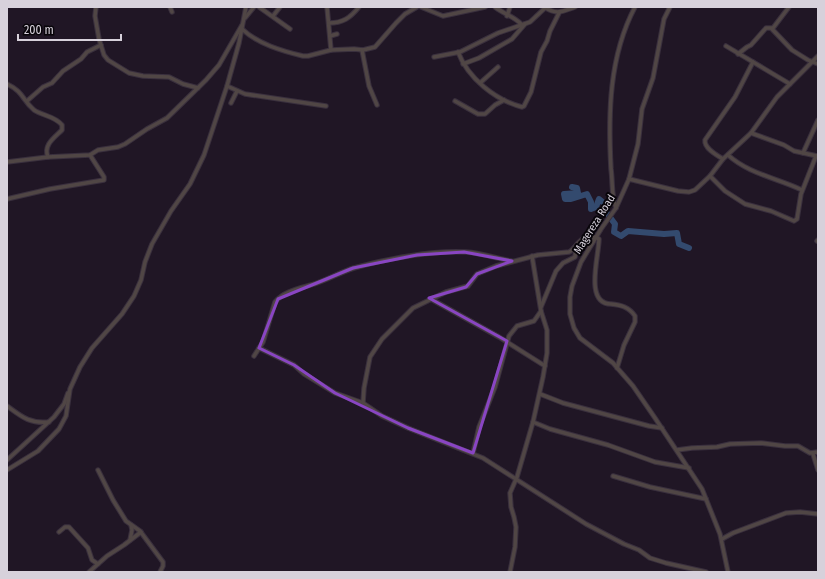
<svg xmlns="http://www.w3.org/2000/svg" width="825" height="579" viewBox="0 0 825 579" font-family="'Fira Sans Condensed',sans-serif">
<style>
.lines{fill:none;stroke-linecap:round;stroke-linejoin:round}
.river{stroke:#334a6e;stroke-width:6}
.minor-casing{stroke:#3a303e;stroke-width:5.5}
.minor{stroke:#504645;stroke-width:3.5}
.marked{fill:none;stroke:#8945c3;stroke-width:3;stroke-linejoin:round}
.labels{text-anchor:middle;stroke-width:4;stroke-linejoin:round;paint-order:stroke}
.street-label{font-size:11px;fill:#d7d1db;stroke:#08050a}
</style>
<rect width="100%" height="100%" fill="#201625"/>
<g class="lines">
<!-- river -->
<path class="river" d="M572 187 577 188 578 193 564 194 565 199H571L587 194 591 202V209L596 207 599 199 605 204 606 212 615 224 614 232 621 236 628 231 664 234 677 233 679 244 689 248"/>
<!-- minor casing -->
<g class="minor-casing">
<g id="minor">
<path d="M96 7 95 16 99 39 104 55 108 60 129 73 143 76 169 77 183 84 198 88"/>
<path d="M170 7 172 12"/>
<path d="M259 7 290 29"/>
<path d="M327 7 331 50"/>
<path d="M421 7 443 16 485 7"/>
<path d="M495 7C504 14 515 17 521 24"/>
<path d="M544 7C557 15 561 12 575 7"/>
<path d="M670 7 664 19 653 78 642 109 638 144 629 179 616 208 601 229 581 262 572 286 570 297V314L574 328 580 338 613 363 633 386 655 418 702 489 720 534 728 572"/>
<path d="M273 16 280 7"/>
<path d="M507 16 510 7"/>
<path d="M245 18 254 7"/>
<path d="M329 23C343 23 350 18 359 7"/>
<path d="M242 29C258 44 282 51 303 56H308L331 50 354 49 363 50 375 47 396 23 405 14 417 7"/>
<path d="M772 29 792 50 808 60 818 64"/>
<path d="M330 36 337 34"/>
<path d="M726 46 790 84"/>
<path d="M362 50 369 86 377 105"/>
<path d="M458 52C468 78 495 100 522 107L524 106 531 92 541 52 547 41 550 31 559 13"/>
<path d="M738 54 747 47 751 45 766 28H773L789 7"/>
<path d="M434 57 460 52 498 33 530 22 545 8"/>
<path d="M463 64 479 58 512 39 525 24"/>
<path d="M480 83 498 67"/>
<path d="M7 84C24 92 22 100 34 110 43 116 55 116 62 125V130C54 138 43 145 48 157"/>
<path d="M227 86 245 94 326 106"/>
<path d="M27 101 43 87 52 83 63 71 81 59 87 52 101 45"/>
<path d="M455 101 478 114H485L495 105 504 100"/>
<path d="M231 103 237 91"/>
<path d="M751 133 784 145 794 151 817 156"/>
<path d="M803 153 818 120"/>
<path d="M728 155C749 174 777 178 802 190"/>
<path d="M723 159C716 155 704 148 705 140L735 97 753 62"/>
<path d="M7 162 48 157 90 155 98 150 118 147 125 144 147 129 167 118 206 80 219 65 242 25"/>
<path d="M710 176 725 191 745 204 771 211 794 221 797 219 801 194 816 156"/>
<path d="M629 179 678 191 689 192 695 190 710 176 723 159 751 133 777 97 818 56"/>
<path d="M7 199 50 189 104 180V177L90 155"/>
<path d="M616 208C611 194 613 184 611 169 608 114 609 56 635 7"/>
<path d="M817 241 818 240"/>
<path d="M431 299 499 337 545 366"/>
<path d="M541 307 556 271 563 263 575 257 576 247"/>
<path d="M259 348 294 365 304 374 335 393 363 403 382 416 408 428 483 458 586 524 624 544 639 550 650 558 666 563 706 572"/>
<path d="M254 356 263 342 275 302C285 290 303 288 317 283 329 279 341 272 354 268 386 259 433 250 466 252 481 253 496 258 511 261"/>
<path d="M540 394 563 403 649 426 662 428"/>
<path d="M363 403 364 388 370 357 382 339 413 308 446 292 468 286 477 274 496 266 538 255 569 252C575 249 577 242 583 239 586 237 593 237 596 237L599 239C599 256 584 304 611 304 621 305 629 307 635 316V322L624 345 617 368"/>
<path d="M7 406C22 417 30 424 49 422"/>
<path d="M533 422 550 429 608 445 655 462 689 468"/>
<path d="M677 450 692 448 717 447 730 444 761 443 785 446H798L810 453 818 452"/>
<path d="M473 453 479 427 495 387 509 336 517 326 534 321 541 311"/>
<path d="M813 454 818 470"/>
<path d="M7 460 54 417 64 404 68 393"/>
<path d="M7 470 38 451 59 429 66 416 70 389 80 367 92 348 122 314 134 296 141 280 145 262 152 244 171 211 190 184 204 155 227 86 239 43 246 7"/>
<path d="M98 470 113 500 126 521 140 531 163 562V566L160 572"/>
<path d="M613 476 650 487 706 499"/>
<path d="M59 532 65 527H69L88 548 92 560 98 564"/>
<path d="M722 539 733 533 786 513 800 512 818 514"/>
<path d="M130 540 132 530 131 525"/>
<path d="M89 572 107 556 124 545 141 532"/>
<path d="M510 572 515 547 516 527 514 517 511 507 510 493 517 477 533 422 543 377 547 353V330L541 311 532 256"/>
</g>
</g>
<!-- minor -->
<use href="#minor" class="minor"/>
</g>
<!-- marked area -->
<path class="marked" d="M464 252 512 261 477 274 466 287 429 298 507 341 473 453 408 428 335 393 294 365 259 348 278 299 353 268 417 255Z"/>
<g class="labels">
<!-- street labels -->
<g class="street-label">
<text transform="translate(594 224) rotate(-58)" y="4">Magereza Road</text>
</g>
</g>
<!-- border -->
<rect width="825" height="579" fill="none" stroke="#d7d1db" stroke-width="16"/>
<!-- scale -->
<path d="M18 34v6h103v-6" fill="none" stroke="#d7d1db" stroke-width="2"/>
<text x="24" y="34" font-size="12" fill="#d7d1db" stroke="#08050a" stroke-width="3" paint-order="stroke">200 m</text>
</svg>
